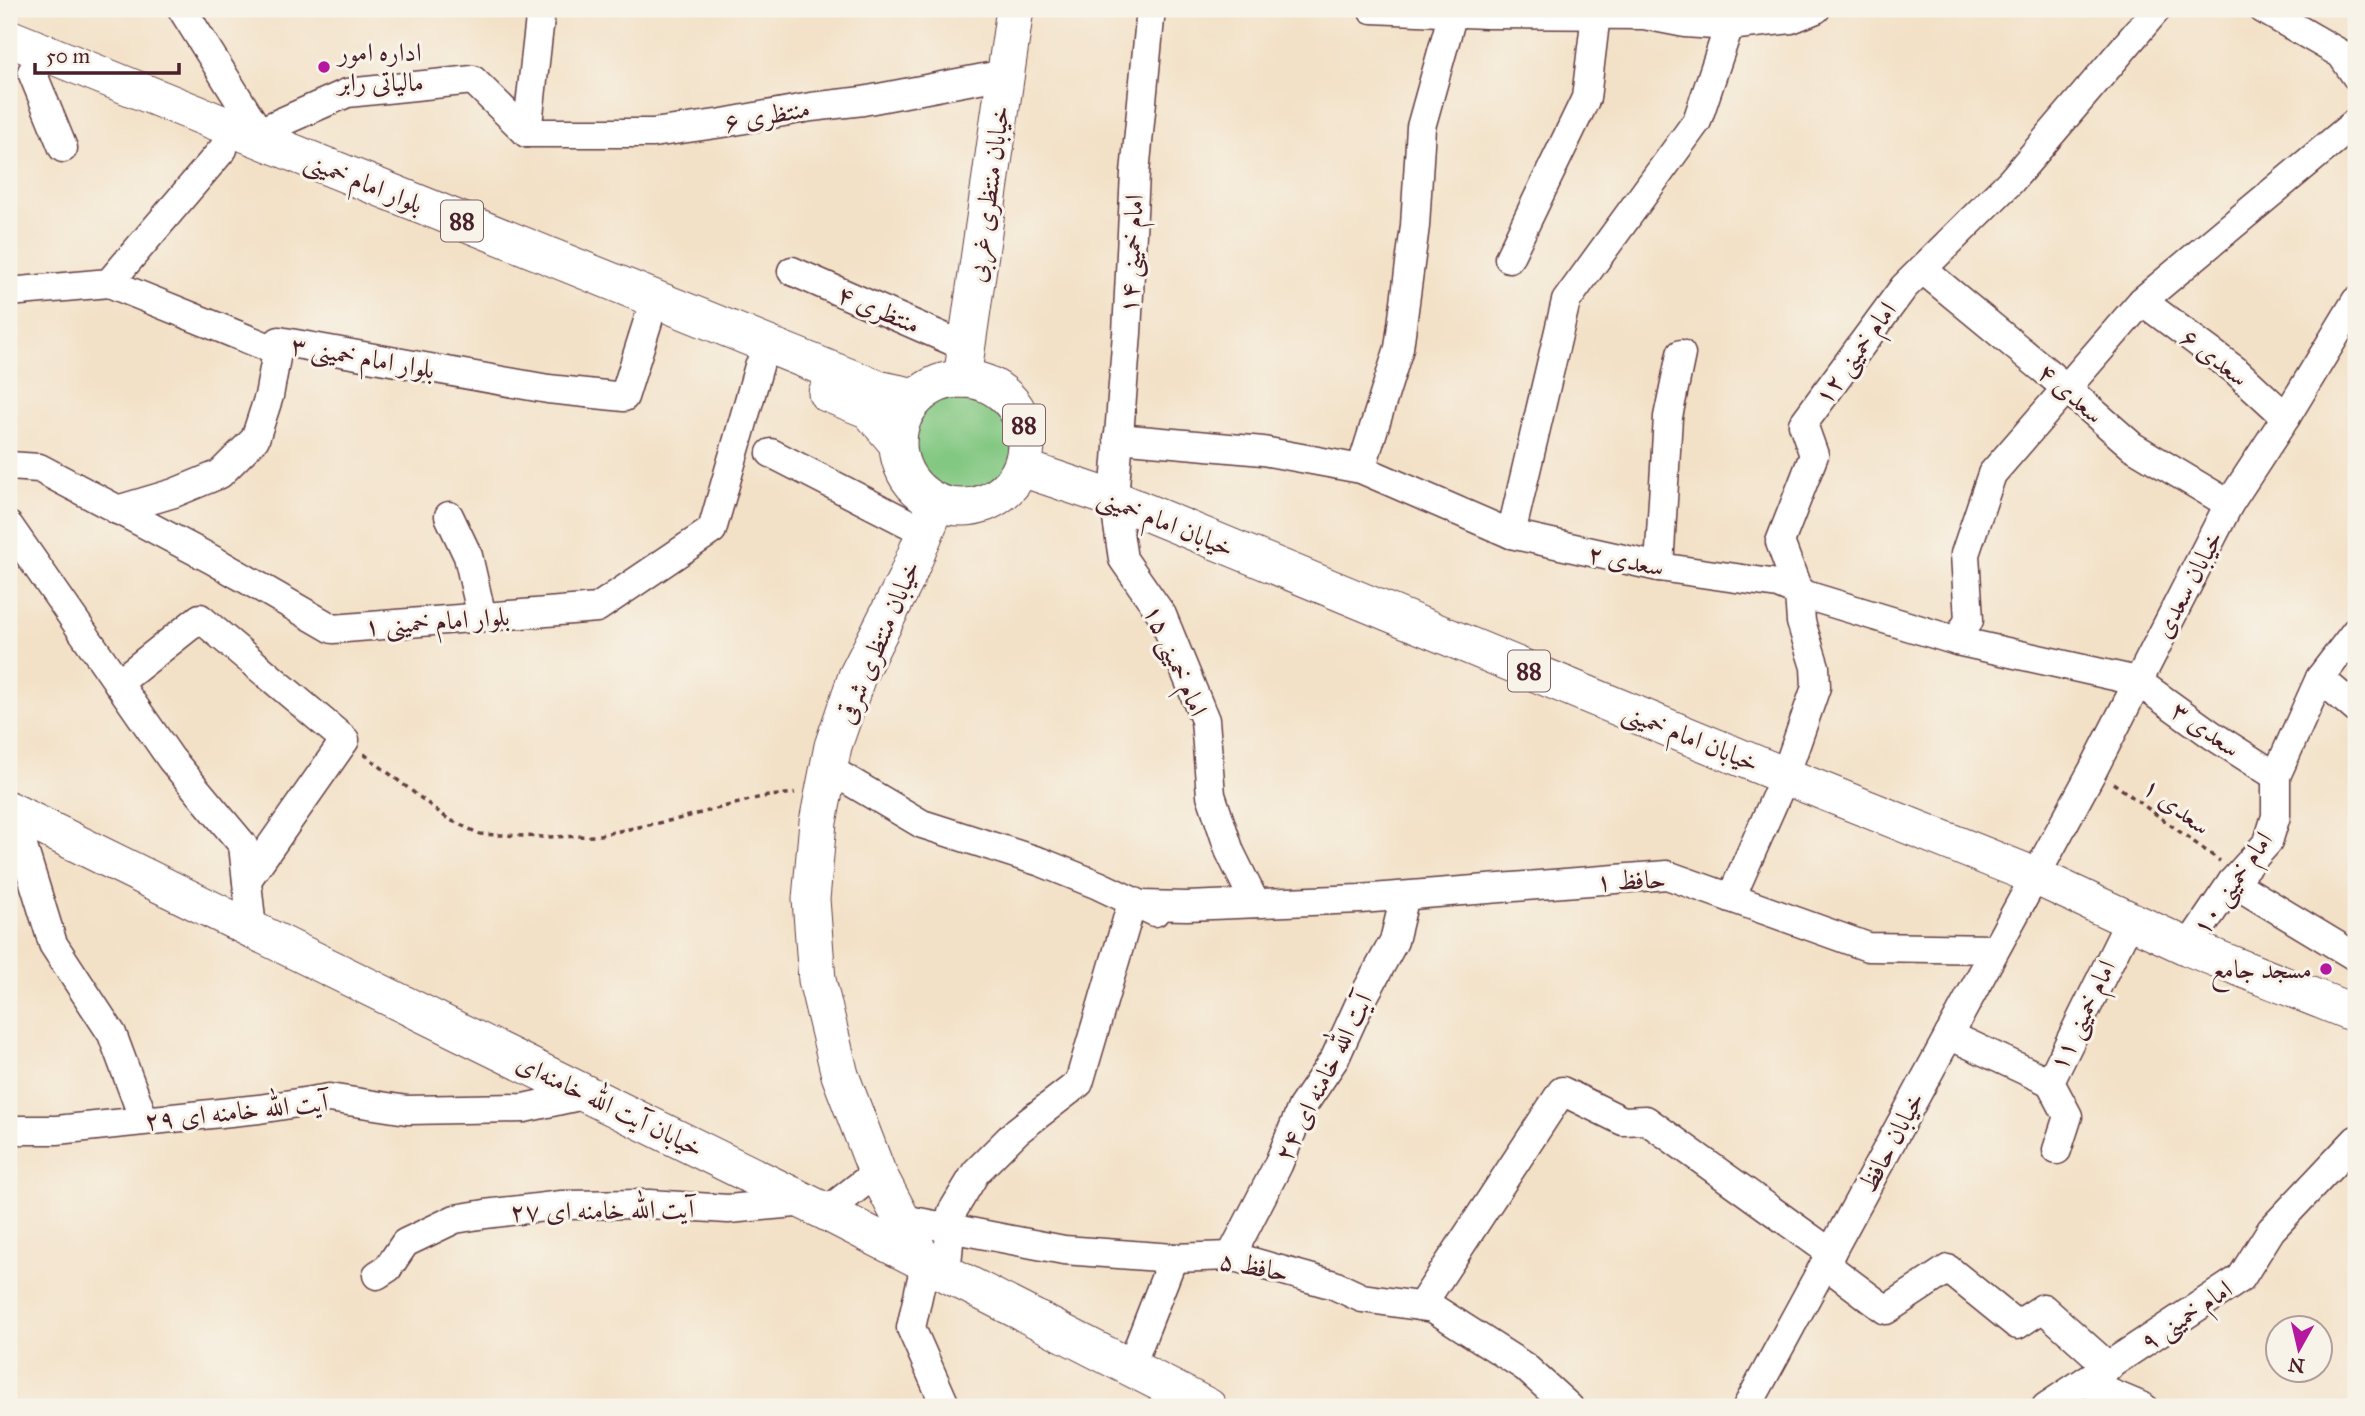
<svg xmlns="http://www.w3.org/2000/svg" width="2365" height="1416" viewBox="0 0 2365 1416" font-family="'IM FELL Great Primer',Amiri,serif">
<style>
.green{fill:#83c882;stroke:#667456;stroke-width:2}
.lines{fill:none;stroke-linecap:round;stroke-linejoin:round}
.minor-casing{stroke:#633c42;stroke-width:31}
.major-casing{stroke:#633c42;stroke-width:39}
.path{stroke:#633c42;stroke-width:3.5;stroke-dasharray:5 5;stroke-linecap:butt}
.minor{stroke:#fff;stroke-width:28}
.major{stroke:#fff;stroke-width:37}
.poi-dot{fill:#b5179e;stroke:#f7f3e8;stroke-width:2.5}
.labels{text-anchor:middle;stroke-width:6;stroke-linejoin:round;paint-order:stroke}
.shield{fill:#f7f3e8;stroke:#7e5f64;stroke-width:2}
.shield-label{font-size:24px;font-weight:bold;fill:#4a1f2b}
.poi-label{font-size:26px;fill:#4a1f2b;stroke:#f7f3e8;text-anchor:start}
.street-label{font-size:26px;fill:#4a1f2b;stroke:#f7f3e8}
</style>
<rect width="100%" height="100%" fill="#f7f3e8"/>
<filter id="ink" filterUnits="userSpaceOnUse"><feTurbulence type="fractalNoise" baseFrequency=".0143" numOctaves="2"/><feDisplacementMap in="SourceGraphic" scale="14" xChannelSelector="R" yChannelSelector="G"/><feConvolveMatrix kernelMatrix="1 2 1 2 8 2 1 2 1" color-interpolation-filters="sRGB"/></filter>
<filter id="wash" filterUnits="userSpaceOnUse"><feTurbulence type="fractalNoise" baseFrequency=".00686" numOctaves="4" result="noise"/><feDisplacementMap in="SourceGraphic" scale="28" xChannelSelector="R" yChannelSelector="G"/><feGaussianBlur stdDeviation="1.57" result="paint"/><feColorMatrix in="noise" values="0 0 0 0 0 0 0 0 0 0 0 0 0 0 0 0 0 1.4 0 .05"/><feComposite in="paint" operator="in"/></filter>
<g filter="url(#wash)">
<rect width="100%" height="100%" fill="#f3e1c7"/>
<!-- green -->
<circle class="green" cx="962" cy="443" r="54"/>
</g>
<g filter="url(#ink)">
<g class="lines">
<!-- minor casing -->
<g class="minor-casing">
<g id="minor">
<path d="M182 9 259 132"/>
<path d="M1151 9 1135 173 1127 333 1114 499 1123 559 1162 615 1205 720 1211 795 1230 852 1255 903"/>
<path d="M1372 9 1487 14 1644 15 1685 23 1729 26 1791 19 1816 9"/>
<path d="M2263 9 2341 54 2356 76"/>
<path d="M32 72 63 148"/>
<path d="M527 133H653L723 123 811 107 863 101 1005 74"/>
<path d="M527 133 541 9"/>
<path d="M250 136 347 93 473 80 527 133"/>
<path d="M1509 258 1586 98 1596 14"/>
<path d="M1922 269 2065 387 2132 446 2229 504"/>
<path d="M792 271 966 347"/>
<path d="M109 283 277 351"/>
<path d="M9 292 109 283 223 149"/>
<path d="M2142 301 2235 370 2286 417"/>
<path d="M1118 438 1263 451 1361 469 1511 534 1659 567 1778 584 1799 593 1957 641 2137 681 2212 735 2276 776"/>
<path d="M771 453 925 532"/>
<path d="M9 466 39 468 213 560 333 629 597 608 712 530 759 366"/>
<path d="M1361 469 1399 348 1415 226 1421 127 1454 9"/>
<path d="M117 510 174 493 220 474 255 439 269 396 279 341 548 389 624 397 648 321"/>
<path d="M449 516 468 556 482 617"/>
<path d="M9 526 171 759 243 845 252 929"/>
<path d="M1511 534 1566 301 1697 121 1729 26"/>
<path d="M1659 567 1668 417 1681 354"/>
<path d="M1957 641 1969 620 1965 554 1992 474 2142 301 2356 122"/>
<path d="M2320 678 2356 709"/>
<path d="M118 683 200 618 345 740 247 880"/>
<path d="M829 769 922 824 1041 862 1098 885 1155 912"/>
<path d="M12 811 53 944 112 1034 144 1120"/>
<path d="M2232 882 2356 957"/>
<path d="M1731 898 1785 776 1816 687 1815 667 1801 622 1799 593 1780 542 1814 455 1803 424 1904 287 2011 181 2157 9"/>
<path d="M2188 947 2232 882 2268 842 2276 816V776L2320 678 2356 631"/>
<path d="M1949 1035 2050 1082"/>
<path d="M9 1130H57L259 1109 329 1098 407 1110 524 1108 588 1094"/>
<path d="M2057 1150 2068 1116 2050 1082 2130 920"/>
<path d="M826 1212 877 1172"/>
<path d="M903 1219 1064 1250 1173 1258 1231 1256 1334 1285 1362 1298 1433 1308 1525 1367 1569 1407"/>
<path d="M1231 1256 1278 1165 1302 1107 1335 1058 1359 1005 1394 941 1405 896"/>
<path d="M925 1264 911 1328 946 1407"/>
<path d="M1825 1264 1886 1310 1948 1269 2017 1325 2043 1308 2109 1367"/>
<path d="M946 1274 952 1212 976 1172 1017 1131 1079 1083 1129 913 1140 905 1187 906 1360 899 1667 875 1868 947 1995 949"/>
<path d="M377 1275 388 1268 405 1243 455 1219 485 1214 562 1205 649 1204 728 1209 807 1202"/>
<path d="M1421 1306 1562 1091 1623 1121 1646 1120 1831 1253"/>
<path d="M1130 1368 1173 1258"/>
<path d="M2086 1383 2143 1407"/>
<path d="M1747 1407 2094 768 2229 504 2286 417 2356 301"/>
<path d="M2046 1407 2241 1278 2271 1230 2356 1140"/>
</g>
</g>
<!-- major casing -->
<g class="major-casing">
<g id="major">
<path d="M9 38 878 389 916 397"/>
<circle cx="962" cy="443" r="64"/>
<path d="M962 379 1015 9"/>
<path d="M827 393 869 410 897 443"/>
<path d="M1022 468 1114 499 1785 776 2035 876 2188 947 2356 1014"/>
<path d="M9 810 826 1212 1208 1407"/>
<path d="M925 1264 877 1172 840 1075 817 980 811 899 818 822 833 746 857 676 906 579 937 503"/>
</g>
</g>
<!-- path -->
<g class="path">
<path d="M364 754 448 819 480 834 543 837 595 836 678 819 761 797 795 793"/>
<path d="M2113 783 2220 861"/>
</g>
<!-- minor -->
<use href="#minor" class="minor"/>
<!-- major -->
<use href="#major" class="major"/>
</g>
</g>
<!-- markers -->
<g class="poi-dot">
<circle cx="324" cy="67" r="7"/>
<circle cx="2326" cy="969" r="7"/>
</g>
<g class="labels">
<!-- shield labels -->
<g class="shield">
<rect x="441" y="200.5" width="42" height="41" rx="5"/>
<rect x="1003" y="404.5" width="42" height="41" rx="5"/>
<rect x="1508" y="650.5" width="42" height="41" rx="5"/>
</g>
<g class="shield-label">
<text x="462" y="229">88</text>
<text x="1024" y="433">88</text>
<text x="1529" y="679">88</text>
</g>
<!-- poi labels -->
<g class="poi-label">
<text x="338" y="61">اداره امور<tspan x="338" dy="30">مالیاتی رابر</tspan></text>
<text x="2312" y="978" text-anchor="end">مسجد جامع</text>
</g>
<!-- street labels -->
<g class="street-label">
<text transform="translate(767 115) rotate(-10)" y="9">منتظری ۶</text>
<text transform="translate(364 182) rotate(22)" y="9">بلوار امام خمینی</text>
<text transform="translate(988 194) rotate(-82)" y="9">خیابان منتظری غربی</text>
<text transform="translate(1131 254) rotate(-87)" y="9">امام خمینی ۱۴</text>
<text transform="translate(879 309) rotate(23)" y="9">منتظری ۴</text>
<text transform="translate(1855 353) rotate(-54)" y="9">امام خمینی ۱۲</text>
<text transform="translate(363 357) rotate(10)" y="9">بلوار امام خمینی ۳</text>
<text transform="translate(2215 357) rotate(38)" y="9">سعدی ۶</text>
<text transform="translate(2071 393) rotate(41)" y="9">سعدی ۴</text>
<text transform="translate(1166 522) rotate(22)" y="9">خیابان امام خمینی</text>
<text transform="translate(1626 560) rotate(11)" y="9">سعدی ۲</text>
<text transform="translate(2188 584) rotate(-62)" y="9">خیابان سعدی</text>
<text transform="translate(437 621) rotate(-4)" y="9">بلوار امام خمینی ۱</text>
<text transform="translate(878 642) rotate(-67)" y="9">خیابان منتظری شرقی</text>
<text transform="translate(1176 660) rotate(66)" y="9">امام خمینی ۱۵</text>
<text transform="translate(2206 729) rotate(35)" y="9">سعدی ۳</text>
<text transform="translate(1691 737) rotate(22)" y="9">خیابان امام خمینی</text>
<text transform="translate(2177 806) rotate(37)" y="9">سعدی ۱</text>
<text transform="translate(1631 880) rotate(-2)" y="9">حافظ ۱</text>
<text transform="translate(2232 883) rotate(-55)" y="9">امام خمینی ۱۰</text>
<text transform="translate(2082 1015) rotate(-64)" y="9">امام خمینی ۱۱</text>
<text transform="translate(1323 1077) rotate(-63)" y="9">آیت الله خامنه ای ۲۴</text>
<text transform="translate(610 1105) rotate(26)" y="9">خیابان آیت الله خامنه‌ای</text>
<text transform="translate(236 1111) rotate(-6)" y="9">آیت الله خامنه ای ۲۹</text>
<text transform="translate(1891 1142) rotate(-62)" y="9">خیابان حافظ</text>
<text transform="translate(602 1210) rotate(-1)" y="9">آیت الله خامنه ای ۲۷</text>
<text transform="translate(1254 1266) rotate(11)" y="9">حافظ ۵</text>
<text transform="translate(2186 1315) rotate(-34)" y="9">امام خمینی ۹</text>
</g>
</g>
<!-- margin -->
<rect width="2365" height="1416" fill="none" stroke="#f7f3e8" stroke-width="35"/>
<!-- north arrow -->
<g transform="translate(2299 1349) rotate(188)"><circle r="33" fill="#f7f3e8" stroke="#b29e9c" stroke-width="2"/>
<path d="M0-5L12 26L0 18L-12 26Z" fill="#b5179e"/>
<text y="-10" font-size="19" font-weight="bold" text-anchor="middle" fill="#4a1f2b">N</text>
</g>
<!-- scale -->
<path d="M35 63v10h144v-10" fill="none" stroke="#4a1f2b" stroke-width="3.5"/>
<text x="46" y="63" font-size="21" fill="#4a1f2b" stroke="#f7f3e8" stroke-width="5" paint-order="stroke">50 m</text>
</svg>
